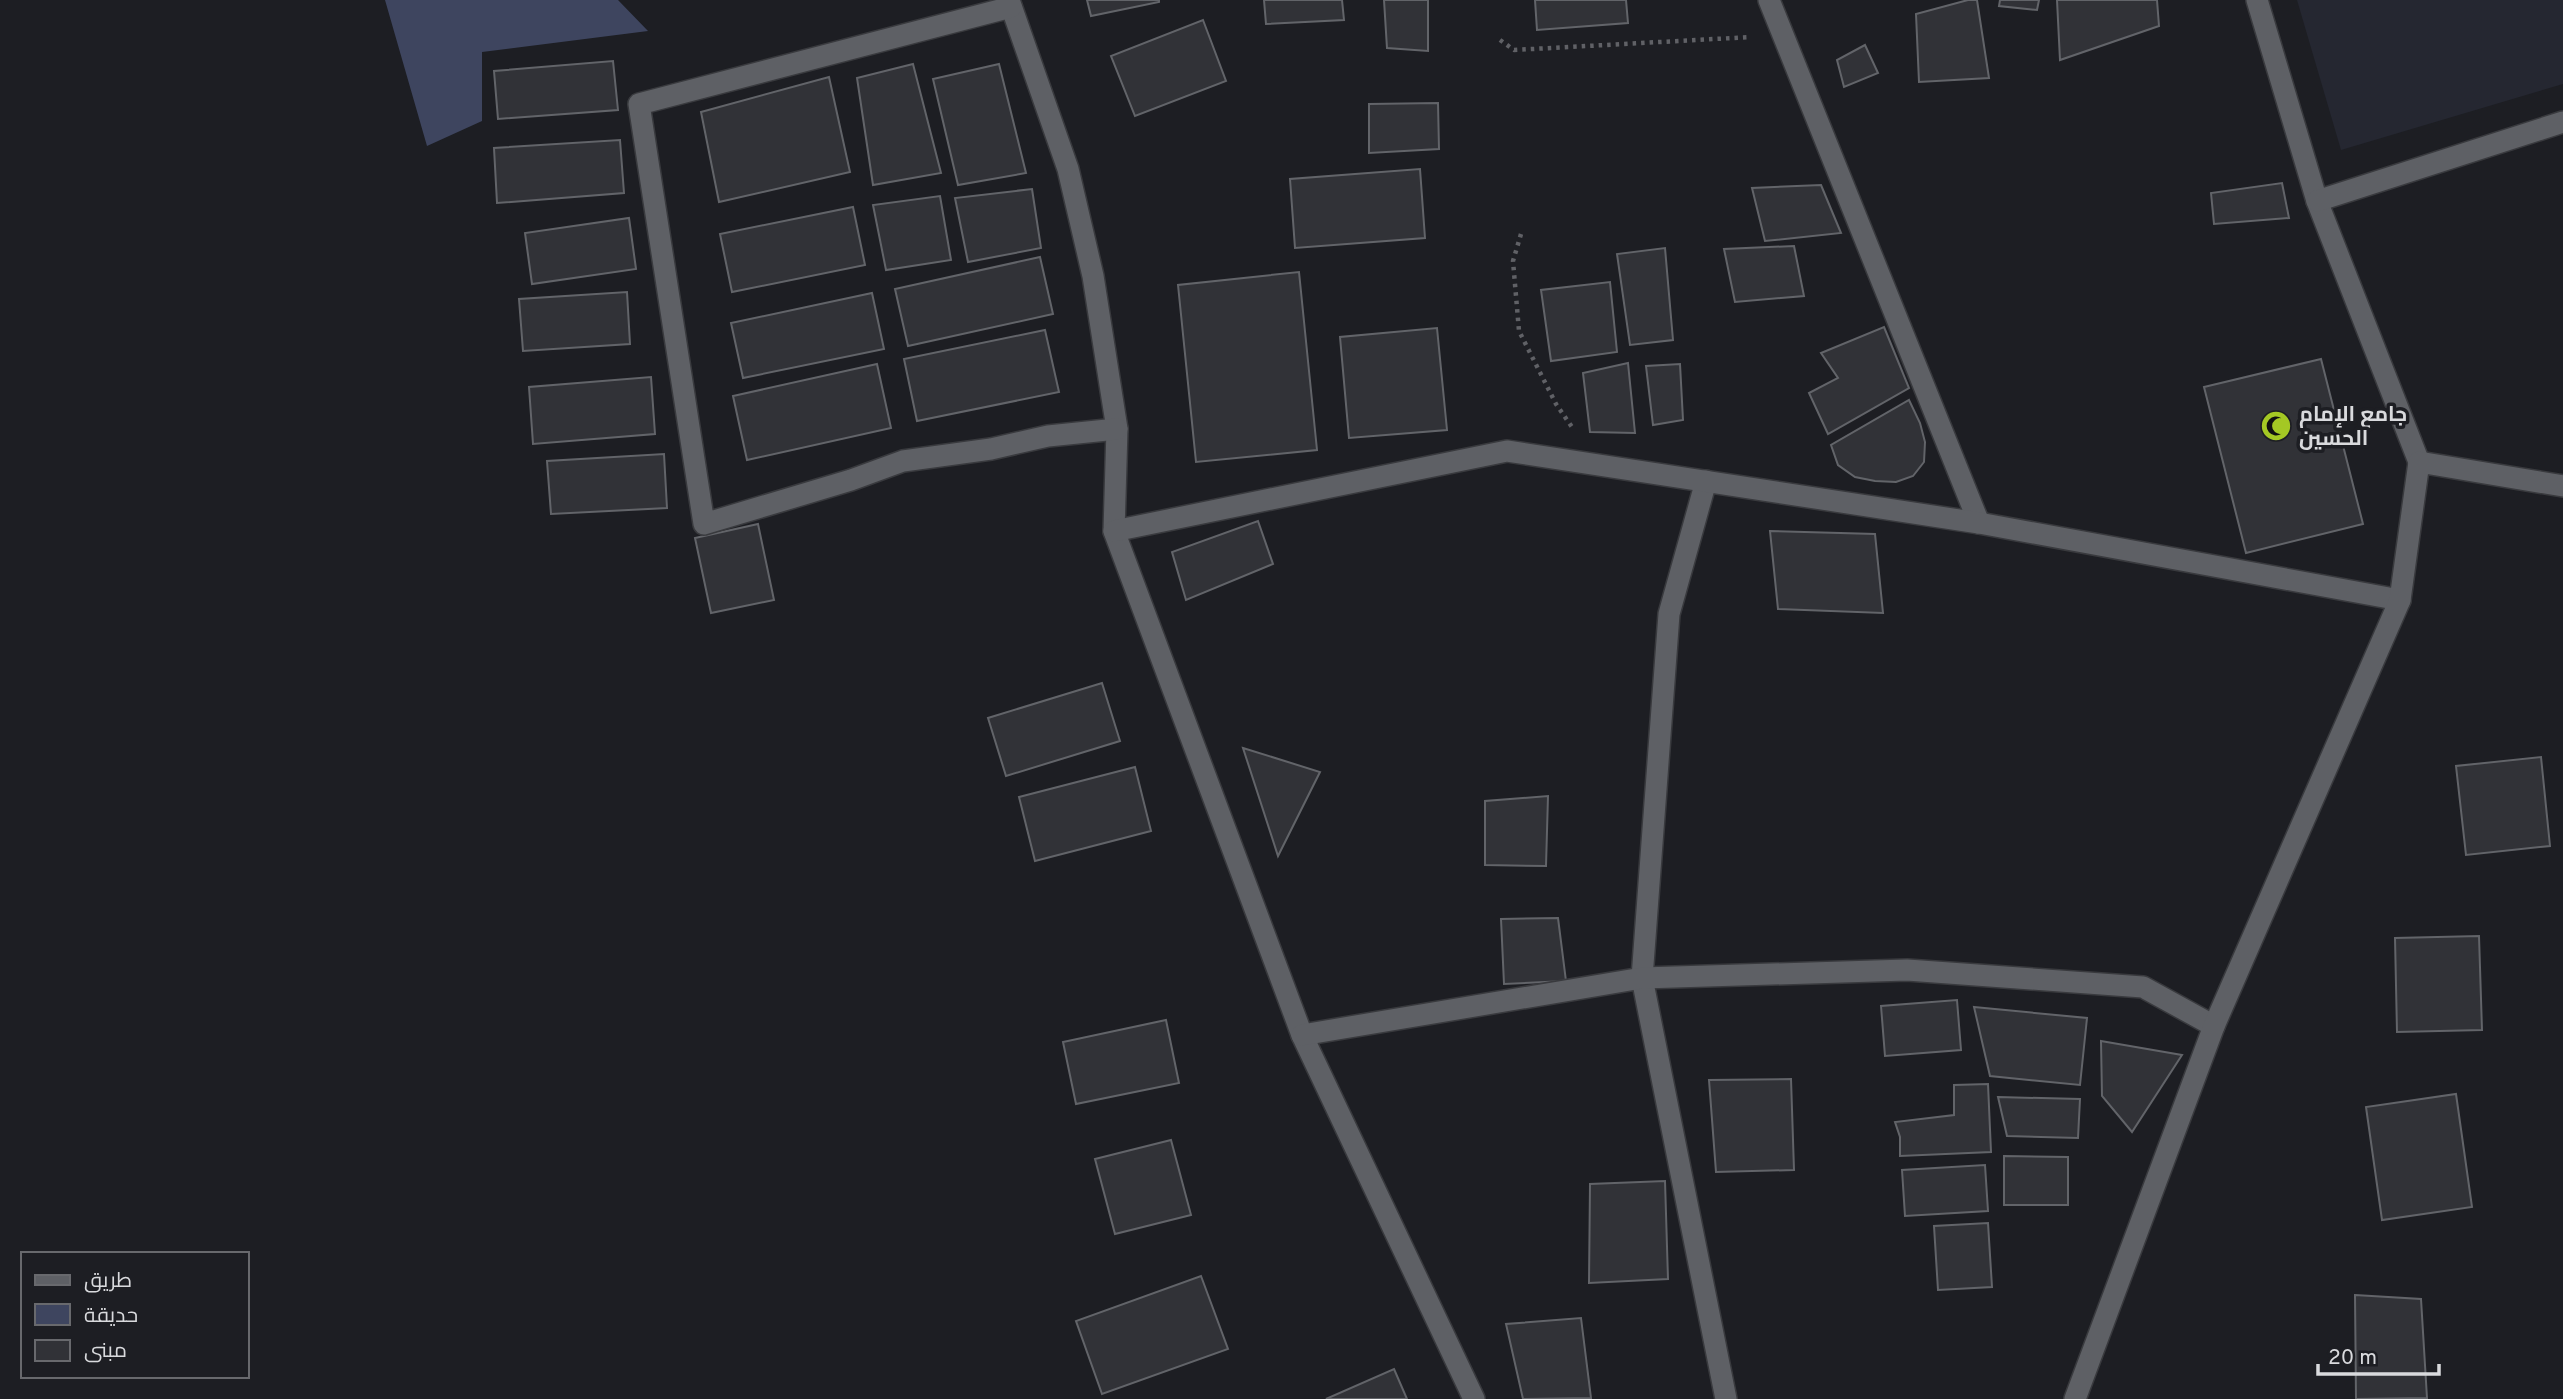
<svg xmlns="http://www.w3.org/2000/svg" width="2563" height="1399" viewBox="0 0 2563 1399" font-family="Overpass,Cairo,sans-serif">
<style>
.built{fill:#252731}
.green{fill:#3e455f}
.building{fill:#313237;stroke:#626469;stroke-width:2}
.lines{fill:none;stroke-linecap:round;stroke-linejoin:round}
.minor-casing{stroke:#393a3e;stroke-width:24}
.path{stroke:#606166;stroke-width:4.5;stroke-dasharray:3.5 5;stroke-linecap:butt}
.minor{stroke:#5e6065;stroke-width:21}
.labels{text-anchor:middle;stroke-width:7;stroke-linejoin:round;paint-order:stroke}
.poi-label{font-size:21px;font-weight:bold;fill:#d9dadd;stroke:#1d1e23;text-anchor:start}
</style>
<rect width="100%" height="100%" fill="#1d1e23"/>
<!-- built -->
<path class="built" d="M2297 0H2563V84L2341 150Z"/>
<!-- green -->
<path class="green" d="M385 0H618L648 31 482 52V121L427 146Z"/>
<!-- building -->
<g class="building">
<path d="M1087 0H1159V2L1091 16Z"/>
<path d="M1264 0H1342L1344 20 1266 24Z"/>
<path d="M1384 0H1428V51L1387 48Z"/>
<path d="M1535 0H1626L1628 23 1537 30Z"/>
<path d="M1968 0H1977L1989 78 1919 82 1916 14Z"/>
<path d="M2000 0H2039L2037 10 1999 6Z"/>
<path d="M2057 0H2157L2159 26 2060 60Z"/>
<path d="M1203 20 1226 81 1135 116 1111 56Z"/>
<path d="M1865 45 1878 73 1844 87 1837 60Z"/>
<path d="M613 61 618 110 498 119 494 71Z"/>
<path d="M913 64 941 173 873 185 857 78Z"/>
<path d="M999 64 1026 173 958 185 933 79Z"/>
<path d="M829 77 850 172 719 202 701 112Z"/>
<path d="M1438 103 1439 149 1369 153V104Z"/>
<path d="M620 140 624 193 497 203 494 148Z"/>
<path d="M1420 169 1425 238 1295 248 1290 179Z"/>
<path d="M2282 183 2289 218 2214 224 2211 193Z"/>
<path d="M1821 185 1841 233 1765 241 1752 188Z"/>
<path d="M1032 189 1041 248 968 262 955 198Z"/>
<path d="M940 196 951 260 886 270 873 205Z"/>
<path d="M853 207 865 265 732 292 720 234Z"/>
<path d="M629 218 636 269 532 284 525 233Z"/>
<path d="M1794 246 1804 296 1735 302 1724 249Z"/>
<path d="M1665 248 1673 340 1630 345 1617 254Z"/>
<path d="M1040 257 1053 314 908 346 895 289Z"/>
<path d="M1299 272 1317 450 1196 462 1178 285Z"/>
<path d="M1610 282 1617 352 1551 361 1541 290Z"/>
<path d="M627 292 630 344 523 351 519 299Z"/>
<path d="M872 293 884 349 743 378 731 323Z"/>
<path d="M1884 327 1909 388 1828 434 1809 393 1838 378 1821 353Z"/>
<path d="M1437 328 1447 430 1349 438 1340 337Z"/>
<path d="M1045 330 1059 392 917 421 904 359Z"/>
<path d="M2321 359 2363 524 2246 553 2204 387Z"/>
<path d="M1628 363 1635 433 1590 432 1583 373Z"/>
<path d="M877 364 891 428 747 460 733 396Z"/>
<path d="M1680 364 1683 420 1653 425 1646 366Z"/>
<path d="M651 377 655 434 533 444 529 387Z"/>
<path d="M1909 400 1920 423 1925 442 1924 462 1913 476 1896 482 1875 481 1855 477 1838 465 1831 445Z"/>
<path d="M664 454 667 508 551 514 547 461Z"/>
<path d="M1258 521 1273 564 1186 600 1172 552Z"/>
<path d="M758 524 774 600 711 613 695 538Z"/>
<path d="M1770 531 1875 534 1883 613 1778 609Z"/>
<path d="M1102 683 1120 741 1006 776 988 718Z"/>
<path d="M1243 748 1320 772 1278 856Z"/>
<path d="M2541 757 2550 846 2466 855 2456 766Z"/>
<path d="M1135 767 1151 831 1035 861 1019 797Z"/>
<path d="M1548 796 1546 866 1485 865V801Z"/>
<path d="M1558 918 1566 981 1504 984 1501 919Z"/>
<path d="M2479 936 2482 1030 2397 1032 2395 938Z"/>
<path d="M1957 1000 1961 1050 1885 1056 1881 1006Z"/>
<path d="M1974 1007 2087 1018 2080 1085 1990 1076Z"/>
<path d="M1166 1020 1179 1083 1076 1104 1063 1042Z"/>
<path d="M2101 1041 2182 1055 2132 1132 2102 1096Z"/>
<path d="M1791 1079 1794 1170 1716 1172 1709 1080Z"/>
<path d="M1988 1084 1991 1152 1900 1156V1137L1895 1122 1954 1115V1085Z"/>
<path d="M2456 1094 2472 1207 2382 1220 2366 1107Z"/>
<path d="M1998 1097 2080 1099 2078 1138 2007 1136Z"/>
<path d="M1171 1140 1191 1215 1115 1234 1095 1159Z"/>
<path d="M2004 1156 2068 1157V1205H2004Z"/>
<path d="M1985 1165 1988 1211 1905 1216 1902 1170Z"/>
<path d="M1665 1181 1668 1279 1589 1283 1590 1184Z"/>
<path d="M1988 1223 1992 1287 1938 1290 1934 1226Z"/>
<path d="M1201 1276 1228 1349 1102 1394 1076 1321Z"/>
<path d="M2355 1295 2421 1299 2427 1398 2356 1399Z"/>
<path d="M1581 1318 1591 1398 1523 1399 1506 1324Z"/>
<path d="M1394 1369 1407 1399H1326Z"/>
</g>
<g class="lines">
<!-- minor casing -->
<g class="minor-casing">
<g id="minor">
<path d="M1009 0 1068 169 1093 276 1117 429 1114 531 1302 1035 1474 1399"/>
<path d="M1769 0 1979 523"/>
<path d="M2257 0 2317 201 2419 462"/>
<path d="M1011 7 639 104 704 524 851 480 903 461 991 449 1048 436 1117 429"/>
<path d="M2317 201 2563 122"/>
<path d="M1706 481 1669 614 1642 978 1726 1399"/>
<path d="M1114 531 1507 451 1979 523 2400 600"/>
<path d="M1302 1035 1642 978 1907 970 2143 987 2214 1026"/>
<path d="M2075 1399 2214 1026 2400 600 2419 462 2563 486"/>
</g>
</g>
<!-- path -->
<g class="path">
<path d="M1500 40 1514 50 1751 37"/>
<path d="M1521 234 1513 261 1519 331 1556 404 1574 430"/>
</g>
<!-- minor -->
<use href="#minor" class="minor"/>
</g>
<!-- icons -->
<defs>
<g id="mosque-disc" transform="scale(1.575)"><circle r="9.5" fill="#a4c824" stroke="#1d1e23"/><path d="M3.5-4.9A6 6 0 1 0 3.5 4.9A5 5 0 1 1 3.5-4.9Z" fill="#111"/></g>
</defs>
<g fill-rule="evenodd">
<use href="#mosque-disc" x="2276" y="426"/>
</g>
<g class="labels">
<!-- poi labels -->
<g class="poi-label">
<text x="2299" y="421">جامع الإمام<tspan x="2299" dy="24">الحسين</tspan></text>
</g>
</g>
<!-- legend -->
<rect x="21" y="1252" width="228" height="126" fill="#1d1e23" stroke="#68696d" stroke-width="2"/>
<rect x="35" y="1275" width="35" height="10" fill="#5e6065" stroke="#68696d" stroke-width="2"/>
<text x="84" y="1287" font-size="21" fill="#d9dadd">طريق</text>
<rect x="35" y="1304" width="35" height="21" fill="#3e455f" stroke="#68696d" stroke-width="2"/>
<text x="84" y="1322" font-size="21" fill="#d9dadd">حديقة</text>
<rect x="35" y="1340" width="35" height="21" fill="#313237" stroke="#68696d" stroke-width="2"/>
<text x="84" y="1357" font-size="21" fill="#d9dadd">مبنى</text>
<!-- scale -->
<path d="M2318 1364v10h121v-10" fill="none" stroke="#d9dadd" stroke-width="3.5"/>
<text x="2328" y="1364" font-size="21" fill="#d9dadd" stroke="#1d1e23" stroke-width="5" paint-order="stroke">20 m</text>
</svg>
